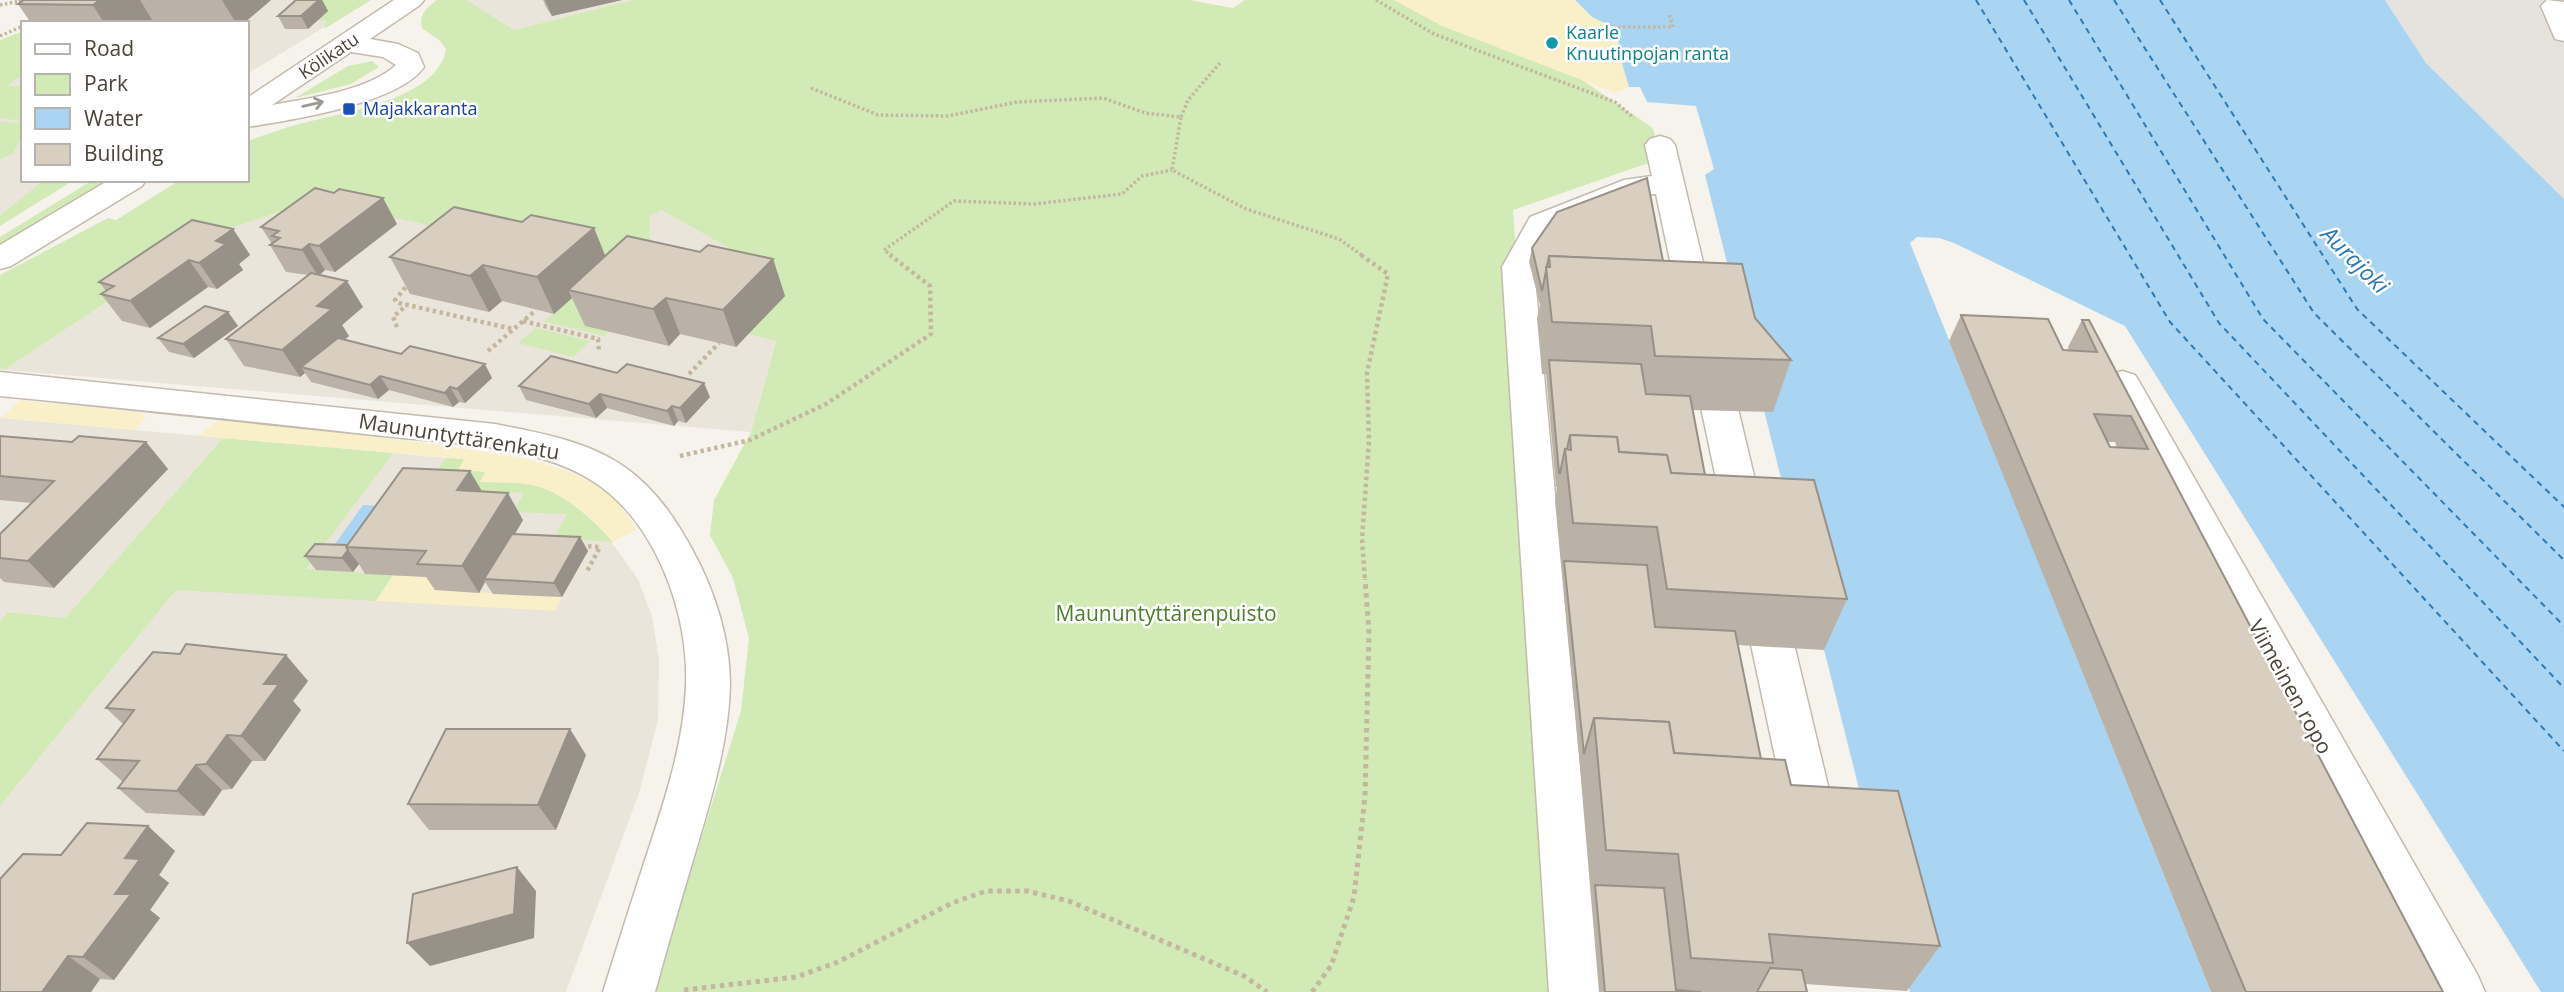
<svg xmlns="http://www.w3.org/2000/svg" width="2564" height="992" viewBox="0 0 2564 992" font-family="'Open Sans',sans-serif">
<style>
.residential{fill:#eae5da}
.industrial{fill:#e6e2dd}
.green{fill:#d2eab5;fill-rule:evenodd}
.sand{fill:#f9efc9}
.water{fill:#a9d4f2}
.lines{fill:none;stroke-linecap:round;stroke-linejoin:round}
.ferry{stroke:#2e7ab2;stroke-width:2;stroke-dasharray:6 5;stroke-linecap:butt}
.minor-casing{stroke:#c2bbae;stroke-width:3}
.path-far2{stroke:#c4b79f;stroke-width:3.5;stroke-dasharray:2.5 2.5;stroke-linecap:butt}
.path-far1{stroke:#c4b79f;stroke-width:4.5;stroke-dasharray:3.5 3.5;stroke-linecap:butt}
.path{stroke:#c4b79f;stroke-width:5;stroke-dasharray:4.5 4.5;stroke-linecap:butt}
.minor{fill:#fff;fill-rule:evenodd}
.wall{fill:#bab2a6;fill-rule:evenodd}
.shaded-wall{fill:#979187}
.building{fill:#d8cfc1;stroke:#979187;stroke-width:2;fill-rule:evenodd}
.oneway{stroke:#9c9892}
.culture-dot{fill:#0f9aa8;stroke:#fff;stroke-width:2.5}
.transit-dot{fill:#1a4fb4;stroke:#fff;stroke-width:2.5}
.labels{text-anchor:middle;stroke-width:5;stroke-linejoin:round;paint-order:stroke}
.far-culture-label{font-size:18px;fill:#0d838f;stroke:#fff;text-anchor:start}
.far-street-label{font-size:18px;fill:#4b4439;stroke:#fff}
.far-transit-label{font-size:18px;fill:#164399;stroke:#fff;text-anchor:start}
.street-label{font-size:21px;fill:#4b4439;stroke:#fff}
.park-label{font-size:21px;fill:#4a7f2a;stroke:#fff}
.water-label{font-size:23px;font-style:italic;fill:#2e7ab2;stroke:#fff}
</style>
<rect width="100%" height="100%" fill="#f6f3ec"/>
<!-- residential -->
<g class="residential">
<path d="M72 0H369L247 74V23H41Z"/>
<path d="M467 0H632L514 30Z"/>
<path d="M23 36V180H71L0 224V53Z"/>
<path d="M487 111 791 284 751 432 4 370 207 236 316 200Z"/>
<path d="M0 418 223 438 65 618 9 612 0 621Z"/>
<path d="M295 444 446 458 470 463 547 491 569 502 604 532 638 579 652 616 659 660 658 720 639 793 566 992H0V806Z"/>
</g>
<!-- industrial -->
<path class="industrial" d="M2385 0H2564V199L2426 63Z"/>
<!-- green -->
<g class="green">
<path d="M315 0H371L326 28 323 26 328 21 317 20 327 11Z"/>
<path d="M437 0H467L514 30 632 0H1189L1233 8 1245 0H1422L1526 42 1653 128 1660 159 1513 210 1569 992H653L741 711 749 638 733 578 710 535 714 500 751 432 776 341 749 334 586 326 609 332 604 336 543 321 554 314 441 228 316 200 207 236 4 370 0 369V275L108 218 116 220 180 180H247V142L253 139C268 134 283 128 299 124 340 113 438 100 446 49L440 41 422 28C419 14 426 8 437 0ZM661 210 778 276 658 249 649 236 650 216Z"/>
<path d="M23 31V74L7 86 23 87V121L0 118V40Z"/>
<path d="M372 61 379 67 351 84 295 98 348 66Z"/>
<path d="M0 122 23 123V133L13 154 0 159Z"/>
<path d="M44 180H74L0 226V216Z"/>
<path d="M93 180H106L0 244V237Z"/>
<path d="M536 328 590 341 573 357 518 343Z"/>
<path d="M223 438 393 453 306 569 393 575 376 601 176 590 0 806V621L8 612 65 618Z"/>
<path d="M446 458 465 459 486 472 481 482C498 483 520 481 537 486 566 495 593 519 613 542L554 538 567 514 513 512 524 493 443 489 427 484Z"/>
</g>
<!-- sand -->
<g class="sand">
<path d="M1394 0H1575L1592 17 1613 27 1619 38 1618 50 1629 87 1615 93 1442 26Z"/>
<path d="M20 400 143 413 145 419 135 430 1 418Z"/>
<path d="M224 420C304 429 385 437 464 449 509 456 558 462 598 486 617 497 626 512 636 530L613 542C594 519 566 494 536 486 520 481 498 483 480 482L485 472 458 470 464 459 199 436 212 424Z"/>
<path d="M393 575 444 578 436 590 562 597 555 611 376 601Z"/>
</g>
<!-- water -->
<g class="water">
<path d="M1575 0H2385L2426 63 2564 199V992H2541L2125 326 1954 243 1939 238 1917 237 1910 243 2211 992H1910L1705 175 1714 169 1696 106 1647 102 1640 87H1629L1618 50 1619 38 1613 27 1592 17Z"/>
<path d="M363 505 398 507 363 557 327 555Z"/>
</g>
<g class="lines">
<!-- ferry -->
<g class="ferry">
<path d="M1976 0 2170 322 2564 751"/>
<path d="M2024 0 2219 323 2564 688"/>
<path d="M2069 0 2263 319 2564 626"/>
<path d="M2114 0 2314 313 2564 560"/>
<path d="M2160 0 2357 309 2564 507"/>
</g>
<!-- minor casing -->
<g class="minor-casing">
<g id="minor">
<path d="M394 0H424L420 5 370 39 398 44 418 53 424 67C398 104 291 120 247 127V98ZM351 52 383 57 396 65C368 91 309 98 272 105Z"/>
<path d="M2547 0 2564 2V41L2555 39 2541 6Z"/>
<path d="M1660 136 1670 139 1675 145 1766 526 1760 536 1746 540 1732 536 1726 526 1656 194 1640 195 1553 230 1534 267 1601 992H1549L1502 267 1530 217 1624 180 1652 176 1645 145 1650 139Z"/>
<path d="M109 180H146L142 186 11 266 0 269V245Z"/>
<path d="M2122 371 2135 375 2140 383 2477 974 2485 992H2431L2104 383 2109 375Z"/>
<path d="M0 372 495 424C596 443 644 458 694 553 715 592 730 639 730 684 729 740 712 796 696 850 682 897 668 944 655 992H603C618 944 633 896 649 848 666 796 684 741 686 685 689 614 656 522 594 482 535 443 443 443 374 435 250 421 125 408 0 396Z"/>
<path d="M1762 582 1777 587 1783 598 1840 836 1833 851 1816 857 1799 851 1792 836 1741 598 1747 587Z"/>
</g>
</g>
<!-- path-far2 -->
<g class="path-far2">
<path d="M1376 0 1434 34 1615 102 1634 118"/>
<path d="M0 5 25 0"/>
<path d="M1613 27H1673L1669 14"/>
<path d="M0 36 23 26"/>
<path d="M811 88 878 115 948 116 1017 102 1103 98 1145 113 1181 117 1172 170 1246 209 1339 239 1363 256"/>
<path d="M1181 117 1188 100 1220 63"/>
<path d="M892 256 884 250 954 201 1034 204 1122 194 1142 176 1172 170"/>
</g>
<!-- path-far1 -->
<g class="path-far1">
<path d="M1361 255 1388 274 1367 373 1369 441 1362 539 1365 581"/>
<path d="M410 282 395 300 399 303 513 329"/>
<path d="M523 321 598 339 599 351"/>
<path d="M397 327 393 317 407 305"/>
<path d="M488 351 536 310"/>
<path d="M689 374 719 343"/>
<path d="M680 456 750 440 826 404 931 334 930 286 890 255"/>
<path d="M581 546 600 547 586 573"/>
</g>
<!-- path -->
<g class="path">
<path d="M684 990 796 977 838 962 952 903 986 891H1027L1069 901 1244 976 1267 992"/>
<path d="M1312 992 1331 966 1354 897 1365 796 1369 633 1365 579"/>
</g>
<!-- minor -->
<use href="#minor" class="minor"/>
</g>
<!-- wall -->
<g class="wall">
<path d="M18 0H271L244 23H31L18 4 20 3Z"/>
<path d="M296 0H322L328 11 308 29H285L278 16Z"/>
<path d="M543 0H622L552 16 546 7Z"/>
<path d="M522 222 594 228 605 256 700 252 773 259 785 296 736 347 680 334 669 346 585 326 572 298 554 314 502 301 489 312 410 294 390 257Z"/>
<path d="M397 224 335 272 325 270 320 275 363 307 342 325 349 336 344 340 492 378 465 403 459 402 453 407 389 390 378 399 311 382 305 373 300 377 244 366 226 339 309 275 286 272 270 245 272 244 261 227Z"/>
<path d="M233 229 250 255 239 264 243 270 217 289 208 287 150 328 122 321 101 294 106 291 99 282Z"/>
<path d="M1532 248 1663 261 1755 318 1791 360 1773 412 1693 410 1705 475 1847 599 1824 650 1738 645 1761 759 1791 785 1940 946 1907 991 1805 984 1807 992H1599L1580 768 1555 501 1557 487H1556L1546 374H1542L1537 318 1540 305 1529 262Z"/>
<path d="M228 312 238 326 194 358 169 352 158 338Z"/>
<path d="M1961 315 2063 350 2069 351 2068 347 2082 320 2443 992H2211L1949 341ZM2108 442H2115L2117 448 2110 447Z"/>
<path d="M519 386 710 397 686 423 678 421 674 426 607 408 596 418 526 400Z"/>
<path d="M0 436 72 442H146L168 469 54 588 4 582 0 578V534L31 503 0 500Z"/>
<path d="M482 492 523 520 515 534 580 537 588 551 562 597 493 594 485 582 479 593 435 590 426 577 365 574 359 564 353 572 316 570 305 556 347 545Z"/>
<path d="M308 681 293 701 301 710 265 761H252L232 789 222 790 204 816 146 813 118 788 123 782 97 759 123 724 106 708Z"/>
<path d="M586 755 556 830H429L408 804Z"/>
<path d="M175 851 159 875 169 883 150 910 160 918 114 980 100 979 91 992H0L61 855Z"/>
</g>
<!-- shaded-wall -->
<g class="shaded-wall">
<path d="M100 0H140L154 23H104L93 5Z"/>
<path d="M222 0H271L244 23H236Z"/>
<path d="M319 0H322L328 11 308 29 301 16Z"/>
<path d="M545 0H622L552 16Z"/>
<path d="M383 198 397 224 335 272 319 246Z"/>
<path d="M594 228 609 265 568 290 572 298 554 314 537 277Z"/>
<path d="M233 229 250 255 239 264 243 270 217 289 199 263 216 241Z"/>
<path d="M309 244 325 270 318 276 302 250Z"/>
<path d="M773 259 785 296 736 347 723 310Z"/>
<path d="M189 260 208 287 150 328 130 301Z"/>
<path d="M483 265 502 301 489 312 470 276Z"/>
<path d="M347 281 363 307 342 325 349 336 309 370 301 367 305 373 300 377 282 350 317 306Z"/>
<path d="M666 298 680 334 669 346 653 309Z"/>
<path d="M228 312 238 326 194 358 183 344Z"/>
<path d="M485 364 492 378 465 403 457 389Z"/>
<path d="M380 376 389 390 378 399 370 385Z"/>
<path d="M704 383 710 397 686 423 680 408Z"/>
<path d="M450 387 459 402 453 407 445 393Z"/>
<path d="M600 394 607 408 596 418 589 404Z"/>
<path d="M672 406 678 421 674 426 667 411Z"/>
<path d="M146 442 168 469 54 588 28 561Z"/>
<path d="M470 471 486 498 457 490Z"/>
<path d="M508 493 523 520 487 580 484 579 485 582 479 593 462 566Z"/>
<path d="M580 537 588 551 562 597 554 583Z"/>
<path d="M348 550 359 564 353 572 342 558Z"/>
<path d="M286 655 308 681 293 701 301 710 265 761 241 736 264 684Z"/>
<path d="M570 729 586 755 556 830 538 805Z"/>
<path d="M227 735 252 761 232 789 206 764Z"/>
<path d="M196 765 222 790 204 816 177 791Z"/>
<path d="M148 826 175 851 159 875 169 883 150 910 160 918 114 980 83 957 115 894 125 858Z"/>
<path d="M517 867 536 891 534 938 430 966 407 943Z"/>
<path d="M68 956 100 979 91 992H42Z"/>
</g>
<!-- building -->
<g class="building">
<path d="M24 0H100L93 5 18 4Z"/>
<path d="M296 0H319L301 16H278Z"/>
<path d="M1647 178 1663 261 1549 256 1542 291 1532 248 1557 212Z"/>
<path d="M315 188 334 193 339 189 383 198 319 246 309 244 302 250 270 245 280 238 272 236 279 231 261 227Z"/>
<path d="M454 207 522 222 531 215 594 228 537 277 483 265 470 276 390 257Z"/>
<path d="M192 220 233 229 216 241 226 244 199 263 189 260 130 301 101 294 114 286 99 282Z"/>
<path d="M627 236 700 252 708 245 773 259 723 310 666 298 653 309 568 290Z"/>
<path d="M1549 256 1742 264 1755 318 1791 360 1655 356 1651 326 1552 322 1546 267H1550Z"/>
<path d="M311 273 347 281 317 306 332 309 282 350 226 339Z"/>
<path d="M205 306 228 312 183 344 158 338Z"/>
<path d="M1961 315 2048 319 2063 350 2097 352 2082 320H2089L2443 992H2246ZM2094 414 2131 416 2148 449 2110 447Z"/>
<path d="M338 338 401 354 410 346 485 364 457 389 450 387 445 393 380 376 370 385 301 367Z"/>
<path d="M551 356 617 373 627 364 704 383 680 408 672 406 667 411 600 394 589 404 519 386Z"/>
<path d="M1549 360 1641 364 1646 394 1690 396 1705 475 1671 473 1667 455 1619 452 1617 437 1570 435 1567 449H1565L1560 473H1559Z"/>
<path d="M1570 435 1617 437 1619 452 1667 455 1671 473 1814 480 1847 599 1667 589 1657 527 1573 523 1565 449 1571 450Z"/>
<path d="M0 436 72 442 79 436 146 442 28 561 0 558V534L54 481 0 476Z"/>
<path d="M403 468 470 471 457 490 508 493 462 566 417 564 426 551 346 547Z"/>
<path d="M512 534 580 537 554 583 484 579Z"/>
<path d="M315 544 347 545 346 547 348 550 342 558 305 556Z"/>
<path d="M1564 561 1647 565 1655 627 1735 631 1761 759 1674 753 1669 722 1594 718 1584 754Z"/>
<path d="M186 644 286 655 264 684H279L241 736 227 735 206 764 196 765 177 791 118 788 139 761 97 759 134 710 106 708 153 652 180 654Z"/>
<path d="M1594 718 1669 722 1674 753 1785 760 1791 785 1898 791 1940 946 1769 934 1773 963 1691 958 1678 854 1606 850Z"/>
<path d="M446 729H570L538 805 408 804Z"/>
<path d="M87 823 148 826 125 858 140 859 115 894H131L83 957 68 956 42 992H0V879L23 854 61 855Z"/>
<path d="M517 867 514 914 407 943 413 894Z"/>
<path d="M1595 885 1664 888 1676 990 1701 992H1605Z"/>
<path d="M1770 968 1802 970 1807 992H1757Z"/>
</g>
<!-- one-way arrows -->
<defs><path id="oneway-shaft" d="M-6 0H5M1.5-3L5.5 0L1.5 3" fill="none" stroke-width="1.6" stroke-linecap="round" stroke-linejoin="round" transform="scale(1.75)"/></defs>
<use class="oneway" href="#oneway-shaft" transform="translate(313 104) rotate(-13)"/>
<!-- markers -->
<circle class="culture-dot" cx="1552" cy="43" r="7"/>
<rect class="transit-dot" x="342" y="102" width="14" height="14" rx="3.5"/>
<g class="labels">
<!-- far-culture labels -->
<g class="far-culture-label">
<text x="1566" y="39">Kaarle<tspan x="1566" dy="21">Knuutinpojan ranta</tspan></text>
</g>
<!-- far-street labels -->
<g class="far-street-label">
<text transform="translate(329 56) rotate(-34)" y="6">Kölikatu</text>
</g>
<!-- far-transit labels -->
<g class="far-transit-label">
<text x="363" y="115">Majakkaranta</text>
</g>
<!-- street labels -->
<g class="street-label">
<text transform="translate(459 437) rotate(9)" y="7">Maununtyttärenkatu</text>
<text transform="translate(2290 687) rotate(61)" y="7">Viimeinen ropo</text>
</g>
<!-- park labels -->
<g class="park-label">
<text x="1166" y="621">Maununtyttärenpuisto</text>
</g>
<!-- water labels -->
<g class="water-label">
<text transform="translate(2355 260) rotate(45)" y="8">Aurajoki</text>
</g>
</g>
<!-- legend -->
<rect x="21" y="21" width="228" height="161" fill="#ffffff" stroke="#b7b4b0" stroke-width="2"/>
<rect x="35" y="44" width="35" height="10" fill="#ffffff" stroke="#b7b4b0" stroke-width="2"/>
<text x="84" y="56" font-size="21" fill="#4b4439">Road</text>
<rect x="35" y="74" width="35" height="21" fill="#d2eab5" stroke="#b7b4b0" stroke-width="2"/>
<text x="84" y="91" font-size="21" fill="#4b4439">Park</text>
<rect x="35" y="108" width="35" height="21" fill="#a9d4f2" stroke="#b7b4b0" stroke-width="2"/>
<text x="84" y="126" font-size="21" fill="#4b4439">Water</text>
<rect x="35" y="144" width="35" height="21" fill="#d8cfc1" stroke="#b7b4b0" stroke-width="2"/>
<text x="84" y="161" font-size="21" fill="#4b4439">Building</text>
</svg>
